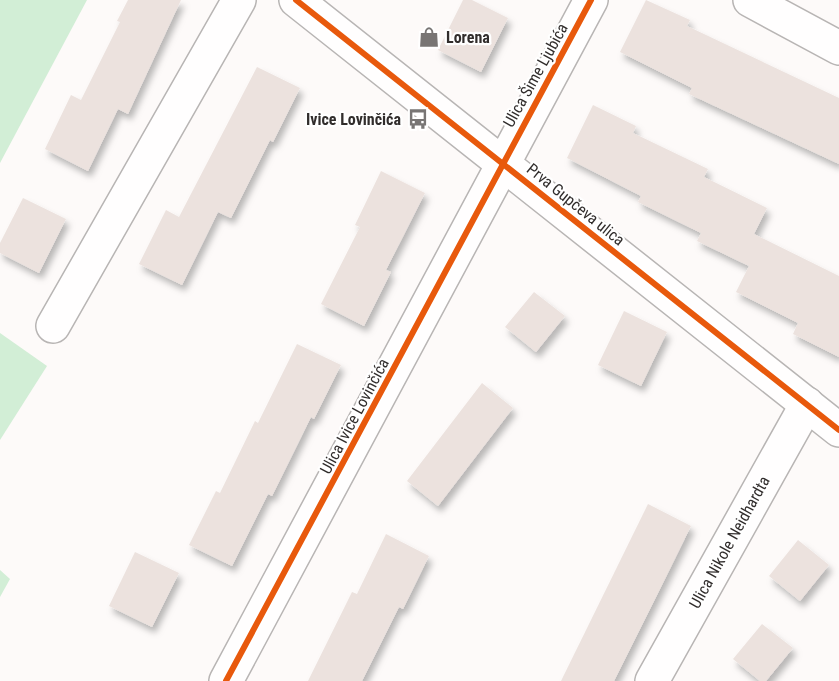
<svg xmlns="http://www.w3.org/2000/svg" width="839" height="681" viewBox="0 0 839 681" font-family="'Roboto Condensed',sans-serif">
<style>
.green{fill:#d2eed6}
.building{fill:#ece2de;filter:url(#shadow)}
.lines{fill:none;stroke-linecap:round;stroke-linejoin:round}
.minor-casing{stroke:#b8b5b4;stroke-width:36}
.minor{stroke:#fffefe;stroke-width:33}
.cycleway-casing{stroke:#fff;stroke-width:10}
.cycleway{stroke:#e8590c;stroke-width:6}
.labels{text-anchor:middle;stroke-width:4.5;stroke-linejoin:round;paint-order:stroke}
.poi-label{font-size:16px;font-weight:bold;fill:#312d2c;stroke:#fff;text-anchor:start}
.street-label{font-size:16px;fill:#312d2c;stroke:#fff}
</style>
<defs>
<filter id="shadow"><feDropShadow dx="3.5" dy="6" stdDeviation="3" flood-color="#0004"/></filter>
</defs>
<rect width="100%" height="100%" fill="#fdfaf9"/>
<!-- green -->
<g class="green">
<path d="M0 0H87L0 163Z"/>
<path d="M0 333 47 366 0 440Z"/>
<path d="M0 570 10 579 0 597Z"/>
</g>
<!-- building -->
<g class="building">
<path d="M128 0H181L128 114 118 109 88 171 45 149 71 95 81 100 120 22 117 21Z"/>
<path d="M463 0H472L508 18 481 72 438 50Z"/>
<path d="M646 0 690 20 687 26 839 98V164L689 94 692 88 620 52Z"/>
<path d="M257 67 300 88 273 142 270 140 231 218 218 212 182 285 139 264 166 210 179 217Z"/>
<path d="M593 105 636 126 633 133 708 169 704 177 767 208 754 234 839 276V357L793 334 798 323 736 292 749 266 697 241 701 233 638 202 641 196 567 158Z"/>
<path d="M381 171 425 193 386 270 391 272 364 326 321 304 360 227 355 225Z"/>
<path d="M23 198 66 219 39 273 0 253V243Z"/>
<path d="M534 292 565 316 536 352 505 327Z"/>
<path d="M624 311 667 332 641 386 598 365Z"/>
<path d="M297 344 341 365 314 419 311 417 272 496 268 494 232 566 189 545 216 491 220 493 255 421 258 423Z"/>
<path d="M482 383 513 408 438 506 407 481Z"/>
<path d="M648 504 691 526 656 597 614 681H561Z"/>
<path d="M386 534 429 556 403 609 399 607 362 681H308L352 592 357 594Z"/>
<path d="M798 540 829 565 800 601 769 576Z"/>
<path d="M135 552 179 573 152 627 109 606Z"/>
<path d="M762 624 793 648 766 681H760L733 659Z"/>
</g>
<g class="lines">
<!-- minor casing -->
<g class="minor-casing">
<g id="minor">
<path d="M296 0 839 430"/>
<path d="M750 0 839 48"/>
<path d="M53 326 239 0"/>
<path d="M226 681 591 0"/>
<path d="M652 681 807 404"/>
</g>
</g>
<!-- minor -->
<use href="#minor" class="minor"/>
<!-- cycleway casing -->
<g class="cycleway-casing">
<g id="cycleway">
<path d="M296 0 839 430"/>
<path d="M226 681 591 0"/>
</g>
</g>
<!-- cycleway -->
<use href="#cycleway" class="cycleway"/>
</g>
<!-- icons -->
<defs>
<g id="shop-bare" transform="scale(1.62)"><path d="M-5-2.5h2.3a2.7 3.5 0 0 1 5.4 0H5L5.5 6h-11ZM-1.5-2.5h3a1.5 2.3 0 0 0-3 0Z" fill="#787574" stroke="#fff" stroke-width="2.5" paint-order="stroke"/></g>
<g id="bus-bare" transform="scale(1.62)"><path d="M-5-6H5V4H4V6H2V4H-2V6H-4V4H-5ZM-3.5-4V0h7V-4ZM-3.5 1.2v1.5H-2V1.2ZM2 1.2v1.5H3.5V1.2Z" fill="#787574" stroke="#fff" stroke-width="2.5" paint-order="stroke"/></g>
</defs>
<g fill-rule="evenodd">
<use href="#shop-bare" x="429" y="37"/>
<use href="#bus-bare" x="418" y="119"/>
</g>
<g class="labels">
<!-- poi labels -->
<g class="poi-label">
<text x="446" y="43">Lorena</text>
<text x="401" y="125" text-anchor="end">Ivice Lovinčića</text>
</g>
<!-- street labels -->
<g class="street-label">
<text transform="translate(535 75) rotate(-61)" y="6">Ulica Šime Ljubića</text>
<text transform="translate(576 204) rotate(39)" y="6">Prva Gupčeva ulica</text>
<text transform="translate(354 416) rotate(-62)" y="6">Ulica Ivice Lovinčića</text>
<text transform="translate(729 542) rotate(-61)" y="6">Ulica Nikole Neidhardta</text>
</g>
</g>
</svg>
